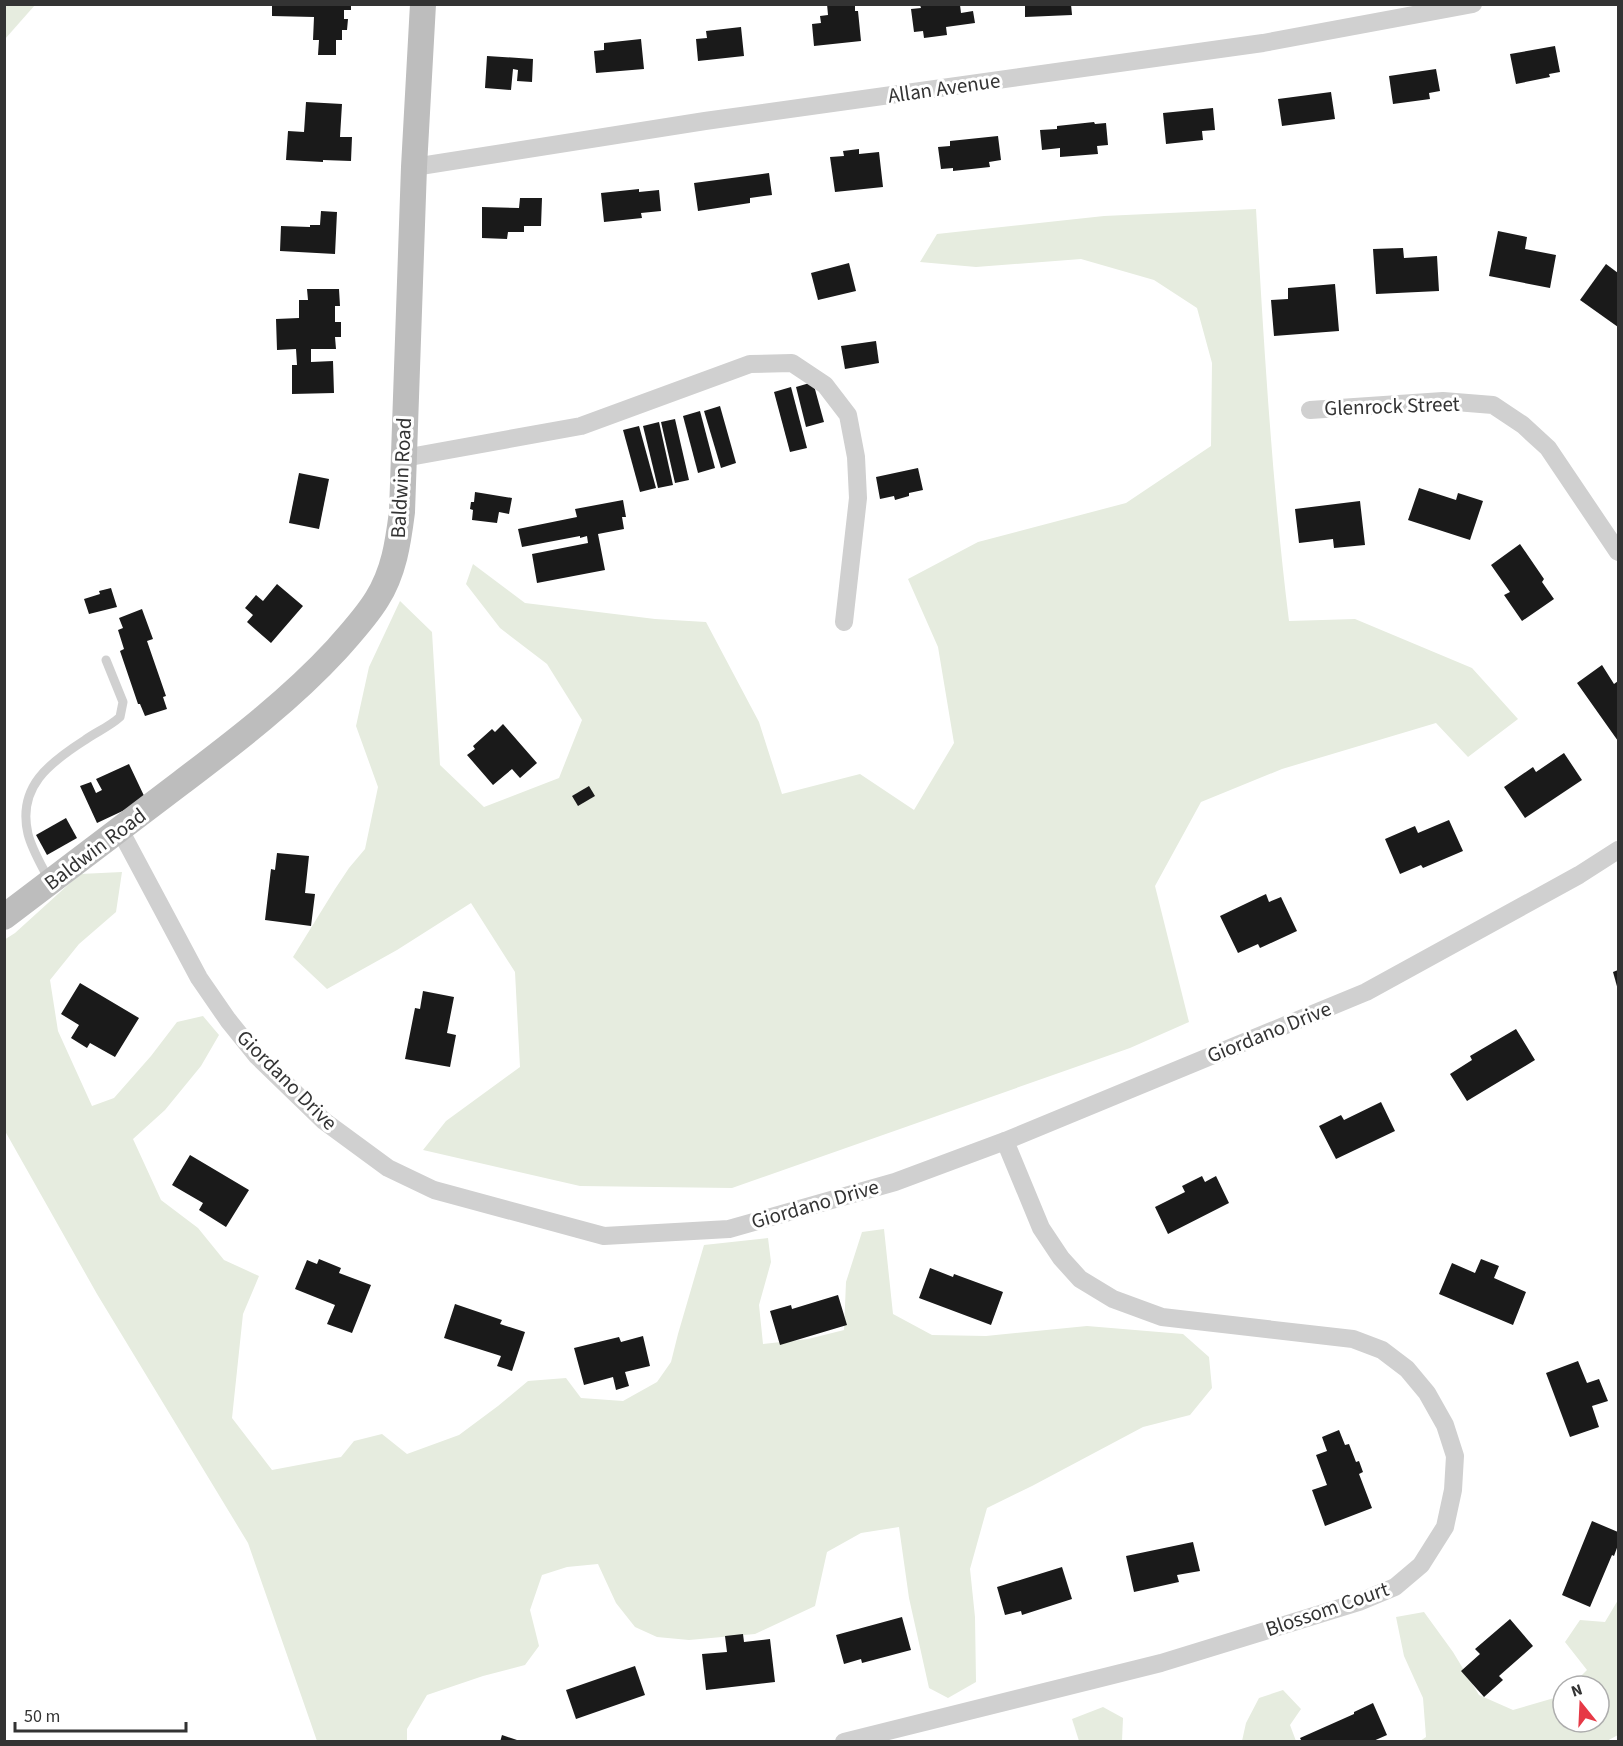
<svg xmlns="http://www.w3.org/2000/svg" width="1623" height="1746" viewBox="0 0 1623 1746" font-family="'Source Sans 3',sans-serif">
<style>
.green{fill:#e6ecdf}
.building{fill:#1a1a1a}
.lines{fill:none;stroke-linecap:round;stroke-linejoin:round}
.lane{stroke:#d0d0d0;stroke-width:9}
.street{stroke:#d0d0d0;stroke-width:18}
.secondary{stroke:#bdbdbd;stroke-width:26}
.labels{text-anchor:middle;stroke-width:6;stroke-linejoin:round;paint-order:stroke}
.street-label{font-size:21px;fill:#333;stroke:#fff}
</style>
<rect width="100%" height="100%" fill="#fff"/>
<!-- green -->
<g class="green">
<path d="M5 4 35 5 5 39 4 5Z"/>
<path d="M1256 209C1264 346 1272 484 1289 621L1355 619 1472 668 1518 719 1468 757 1436 723 1282 769 1201 802 1155 886 1189 1022 1130 1048 732 1188 580 1186 423 1150 446 1121 520 1067 515 972 471 903 397 950 327 989 293 957 335 889 349 868 365 849 378 787 356 726 369 667 400 601 432 632 440 765 484 807 559 778 582 720 547 664 500 628 466 584 473 564 525 603 655 619 706 622 759 722 782 794 860 774 914 810 954 743 938 647 908 579 978 542 1126 503 1211 446 1212 363 1197 308 1154 280 1081 259 976 267 920 262 937 234 1104 216Z"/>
<path d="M122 872 116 912 79 944 50 980 58 1031 92 1106 114 1098 151 1056 177 1022 203 1016 219 1035 201 1066 165 1110 133 1139 161 1200 198 1228 224 1260 259 1276 243 1314 232 1418 272 1470 341 1457 354 1441 382 1434 407 1454 459 1435 498 1406 528 1381 566 1378 581 1398 623 1401 657 1382 671 1362 678 1334 704 1245 768 1238 771 1262 759 1305 763 1344 808 1339 844 1330 846 1282 862 1232 884 1229 893 1314 932 1335 986 1336 1087 1326 1183 1334 1209 1357 1212 1388 1190 1415 1143 1427 1032 1486 987 1508 970 1569 975 1617 976 1682 948 1698 929 1688 909 1598 899 1527 861 1533 827 1552 815 1606 755 1634 689 1640 657 1637 635 1627 616 1603 598 1564 567 1567 542 1575 530 1610 539 1646 525 1665 483 1676 427 1695 407 1729V1741H317L248 1543 97 1294 5 1131 4 940 15 933 80 874Z"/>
<path d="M1618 1600V1735L1605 1742 1420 1741 1426 1737 1423 1698 1404 1656 1396 1617 1424 1612 1453 1652 1479 1695 1513 1710 1561 1696 1563 1694V1722H1599V1686H1571L1587 1670 1565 1642 1580 1620 1605 1622Z"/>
<path d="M1283 1690 1301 1709 1290 1725 1296 1741H1242L1246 1723 1259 1698Z"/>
<path d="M1103 1707 1123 1718 1122 1741H1079L1072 1719Z"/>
</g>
<!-- building -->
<g class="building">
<path d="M272 4H351V10H344V19H348L347 30H342V40H336V55H318L319 40H313L314 17 272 16Z"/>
<path d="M827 4H855V11H858L861 41 814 46 812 24 821 23 820 16 828 15Z"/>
<path d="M1025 4H1071L1072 15 1025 17Z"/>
<path d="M920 5H960L961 13 973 11 975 23 946 27 947 35 924 38 923 31 914 32 911 9 921 8Z"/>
<path d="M741 27 744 56 698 61 696 39 707 38 706 31Z"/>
<path d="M641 39 644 69 596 73 594 51 604 50V43Z"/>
<path d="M1555 46 1560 72 1549 74 1550 77 1516 84 1510 54Z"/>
<path d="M487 56 533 59 532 82 517 81 518 70 513 69 511 90 485 88Z"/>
<path d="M1436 69 1440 91 1429 93 1430 99 1393 104 1389 76Z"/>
<path d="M1331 92 1335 119 1282 126 1278 99Z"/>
<path d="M306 102 342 104 340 137H352L351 161 323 160V162L286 160 288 131 304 132Z"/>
<path d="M1213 108 1215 130 1202 131 1203 140 1166 144 1163 113Z"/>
<path d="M1094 122 1095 124 1106 123 1108 145 1097 146 1098 154 1060 157V148L1042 150 1040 130 1057 129V126Z"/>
<path d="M998 136 1001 160 989 162 990 167 953 171V168L941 169 938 147 950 146V141Z"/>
<path d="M859 149V154L879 152 883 187 835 192 830 157 844 156 843 151Z"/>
<path d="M769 173 772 195 750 198V203L698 211 694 183Z"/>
<path d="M639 189V192L659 190 661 211 641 213 642 218 604 222 601 193Z"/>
<path d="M520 198H542L541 226H524V232H508L507 239 482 238V207L519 208Z"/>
<path d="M321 211 337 212 335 254 280 251 281 226 310 227V225H320Z"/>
<path d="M1498 231 1527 237 1525 249 1556 255 1550 288 1489 276Z"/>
<path d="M1403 248 1404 258 1437 256 1439 291 1376 294 1373 249Z"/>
<path d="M849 263 856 291 818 300 811 273Z"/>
<path d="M1606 264 1618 273V327L1580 300Z"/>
<path d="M1335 284 1339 331 1274 336 1271 300 1288 299V288Z"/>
<path d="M307 289H339L340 306H335V322H341V337H335L336 349H311V362L333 361 334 393 292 394V365H297L296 349 277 350 276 319 299 318V300H308Z"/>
<path d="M876 341 879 363 845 369 841 346Z"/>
<path d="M813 382 824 422 806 427 796 387Z"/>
<path d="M791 387 807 448 790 452 774 392Z"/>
<path d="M720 406 736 463 721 468 704 411Z"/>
<path d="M700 411 715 468 698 473 683 416Z"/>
<path d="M675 419 689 480 675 483 661 422Z"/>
<path d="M659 422 673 485 658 488 643 426Z"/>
<path d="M639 426 656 488 640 492 623 430Z"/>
<path d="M918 468 923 490 909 493V496L895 500 894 496 880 499 876 477Z"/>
<path d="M299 473 329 479 319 529 289 523Z"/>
<path d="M1419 488 1456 500 1458 493 1483 501 1470 540 1408 520Z"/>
<path d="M475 492 512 498 509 514 499 512 497 523 472 520 473 510 470 509 471 502H474Z"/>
<path d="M623 500 626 517H622L624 529 598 534 605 570 537 583 532 554 588 543 587 536 580 538V536L522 547 518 529 577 517 575 509Z"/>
<path d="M1360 501 1365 545 1334 548 1333 539 1299 543 1295 509Z"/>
<path d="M1520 544 1544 579 1542 582 1554 599 1522 621 1504 595 1510 592 1491 565Z"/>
<path d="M277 584 303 606 271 643 247 622 253 615 245 608 256 595 263 601Z"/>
<path d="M111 588 117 607 89 614 84 599 100 594 99 591Z"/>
<path d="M142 609 153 639 147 641 166 696 163 697 167 709 145 716 140 704H138L120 651 124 649 118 630 123 628 119 618Z"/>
<path d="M1602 665 1614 684 1618 681V741L1577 683Z"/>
<path d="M503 724 537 763 520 778 512 769 493 785 467 755 475 749 473 746 492 729 495 732Z"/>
<path d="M1564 753 1582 780 1525 818 1504 787 1533 767 1536 772Z"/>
<path d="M129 764 146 800 97 823 80 786 91 782 96 793 102 790 96 779Z"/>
<path d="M589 786 595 796 578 806 572 796Z"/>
<path d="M66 818 77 838 47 855 36 835Z"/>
<path d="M1449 820 1463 851 1423 868 1421 865 1400 874 1385 839 1415 826 1418 833Z"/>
<path d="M277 853 309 856 305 893 315 894 311 926 265 920 271 869 275 870Z"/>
<path d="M1266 894 1269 902 1281 897 1297 931 1260 948 1258 944 1238 953 1220 916Z"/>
<path d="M1618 970V990L1613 972Z"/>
<path d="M80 983 139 1018 115 1057 90 1043 87 1048 71 1038 79 1025 61 1014Z"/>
<path d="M423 991 454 997 447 1033 456 1035 450 1067 405 1059 415 1008 420 1009Z"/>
<path d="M1516 1029 1535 1060 1467 1101 1450 1074 1472 1060 1470 1056Z"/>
<path d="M1381 1102 1395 1131 1336 1159 1319 1126 1341 1115 1344 1120Z"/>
<path d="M190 1155 249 1190 226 1227 199 1210 203 1203 172 1185Z"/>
<path d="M1202 1176 1205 1182 1216 1176 1229 1203 1168 1234 1155 1207 1185 1192 1182 1186Z"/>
<path d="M319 1259 341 1268 339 1273 371 1285 352 1333 327 1324 335 1305 295 1289 307 1260 317 1264Z"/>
<path d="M1481 1259 1499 1266 1494 1278 1526 1292 1513 1325 1439 1294 1452 1263 1475 1273Z"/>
<path d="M930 1268 953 1277 954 1274 1003 1292 991 1325 919 1298Z"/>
<path d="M838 1295 847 1325 780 1345 770 1311 791 1305 792 1309Z"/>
<path d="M455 1304 502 1320 500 1324 525 1332 512 1371 497 1366 501 1356 444 1338Z"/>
<path d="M643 1336 650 1366 625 1372 629 1386 616 1390 613 1377 584 1385 574 1348 619 1337 621 1342Z"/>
<path d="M1578 1361 1587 1383 1599 1379 1608 1401 1592 1406 1599 1427 1570 1437 1546 1373Z"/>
<path d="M1339 1430 1345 1445 1349 1444 1356 1462 1359 1461 1363 1472 1359 1474 1372 1508 1325 1526 1312 1490 1327 1485 1316 1455 1327 1451 1322 1437Z"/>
<path d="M1592 1521 1618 1532V1545L1614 1556 1612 1555 1590 1607 1562 1595Z"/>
<path d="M1193 1542 1200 1571 1177 1575 1179 1582 1134 1592 1126 1556Z"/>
<path d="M1062 1567 1072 1599 1022 1615 1021 1611 1005 1615 997 1587Z"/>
<path d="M902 1617 911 1650 862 1663 861 1659 844 1664 836 1635Z"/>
<path d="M1510 1619 1533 1646 1499 1676 1503 1680 1484 1697 1461 1671 1480 1654 1475 1649Z"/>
<path d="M743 1634 744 1642 770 1639 775 1682 706 1690 702 1654 727 1652 725 1636Z"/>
<path d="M635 1666 645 1695 576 1719 566 1690Z"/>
<path d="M1373 1703 1387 1735 1371 1742H1302L1300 1738 1354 1714V1712Z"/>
<path d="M502 1735 520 1741V1742H500Z"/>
</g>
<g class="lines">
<!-- lane -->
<path class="lane" d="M49 880C42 866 32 850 28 834 17 787 49 763 85 740 96 732 109 727 120 717L123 702 106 660"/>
<!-- street -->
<g class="street">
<path d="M414 167 705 121 1263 43 1473 4"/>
<path d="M1310 410 1443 401 1493 405 1523 425 1548 448 1618 552"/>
<path d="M404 458 581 426 750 364 792 363 825 385 848 415 856 457 858 498 844 622"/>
<path d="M120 830 199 978 228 1020 257 1056 324 1121 388 1168 434 1190 604 1236 729 1229 895 1182 1005 1141 1366 992 1579 875 1618 850"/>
<path d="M844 1742 1161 1663 1359 1602 1395 1587 1421 1565 1445 1527 1453 1490 1455 1456 1445 1425 1427 1393 1407 1369 1382 1350 1353 1339 1162 1317 1113 1299 1080 1279 1061 1258 1041 1228 1005 1141"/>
</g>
<!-- secondary -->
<path class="secondary" d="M4 917C64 872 123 827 182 782 236 741 291 699 337 649 351 633 366 617 377 599 394 572 398 543 402 512L414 167 423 4"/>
</g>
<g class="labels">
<!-- street labels -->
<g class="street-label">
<text transform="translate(944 88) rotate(-8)" y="7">Allan Avenue</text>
<text transform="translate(1392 406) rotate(-2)" y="7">Glenrock Street</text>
<text transform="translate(401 478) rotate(-87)" y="7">Baldwin Road</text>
<text transform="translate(95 849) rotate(-37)" y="7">Baldwin Road</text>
<text transform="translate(1269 1032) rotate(-22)" y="7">Giordano Drive</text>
<text transform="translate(287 1080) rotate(45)" y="7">Giordano Drive</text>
<text transform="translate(815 1204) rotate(-16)" y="7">Giordano Drive</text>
<text transform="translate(1327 1609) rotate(-19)" y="7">Blossom Court</text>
</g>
</g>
<!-- border -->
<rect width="1623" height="1746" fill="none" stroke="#333333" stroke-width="12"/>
<!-- north arrow -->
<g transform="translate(1581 1704) rotate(342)"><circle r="28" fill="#ffffff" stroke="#adadad" stroke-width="1.5"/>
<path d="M0-4.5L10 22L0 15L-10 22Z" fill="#e63946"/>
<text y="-9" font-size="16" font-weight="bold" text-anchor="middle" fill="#333333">N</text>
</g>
<!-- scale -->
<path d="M15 1722v9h171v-9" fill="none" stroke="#333333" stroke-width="3"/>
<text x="24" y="1722" font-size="18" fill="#333333" stroke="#ffffff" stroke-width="4.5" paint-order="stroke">50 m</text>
</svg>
